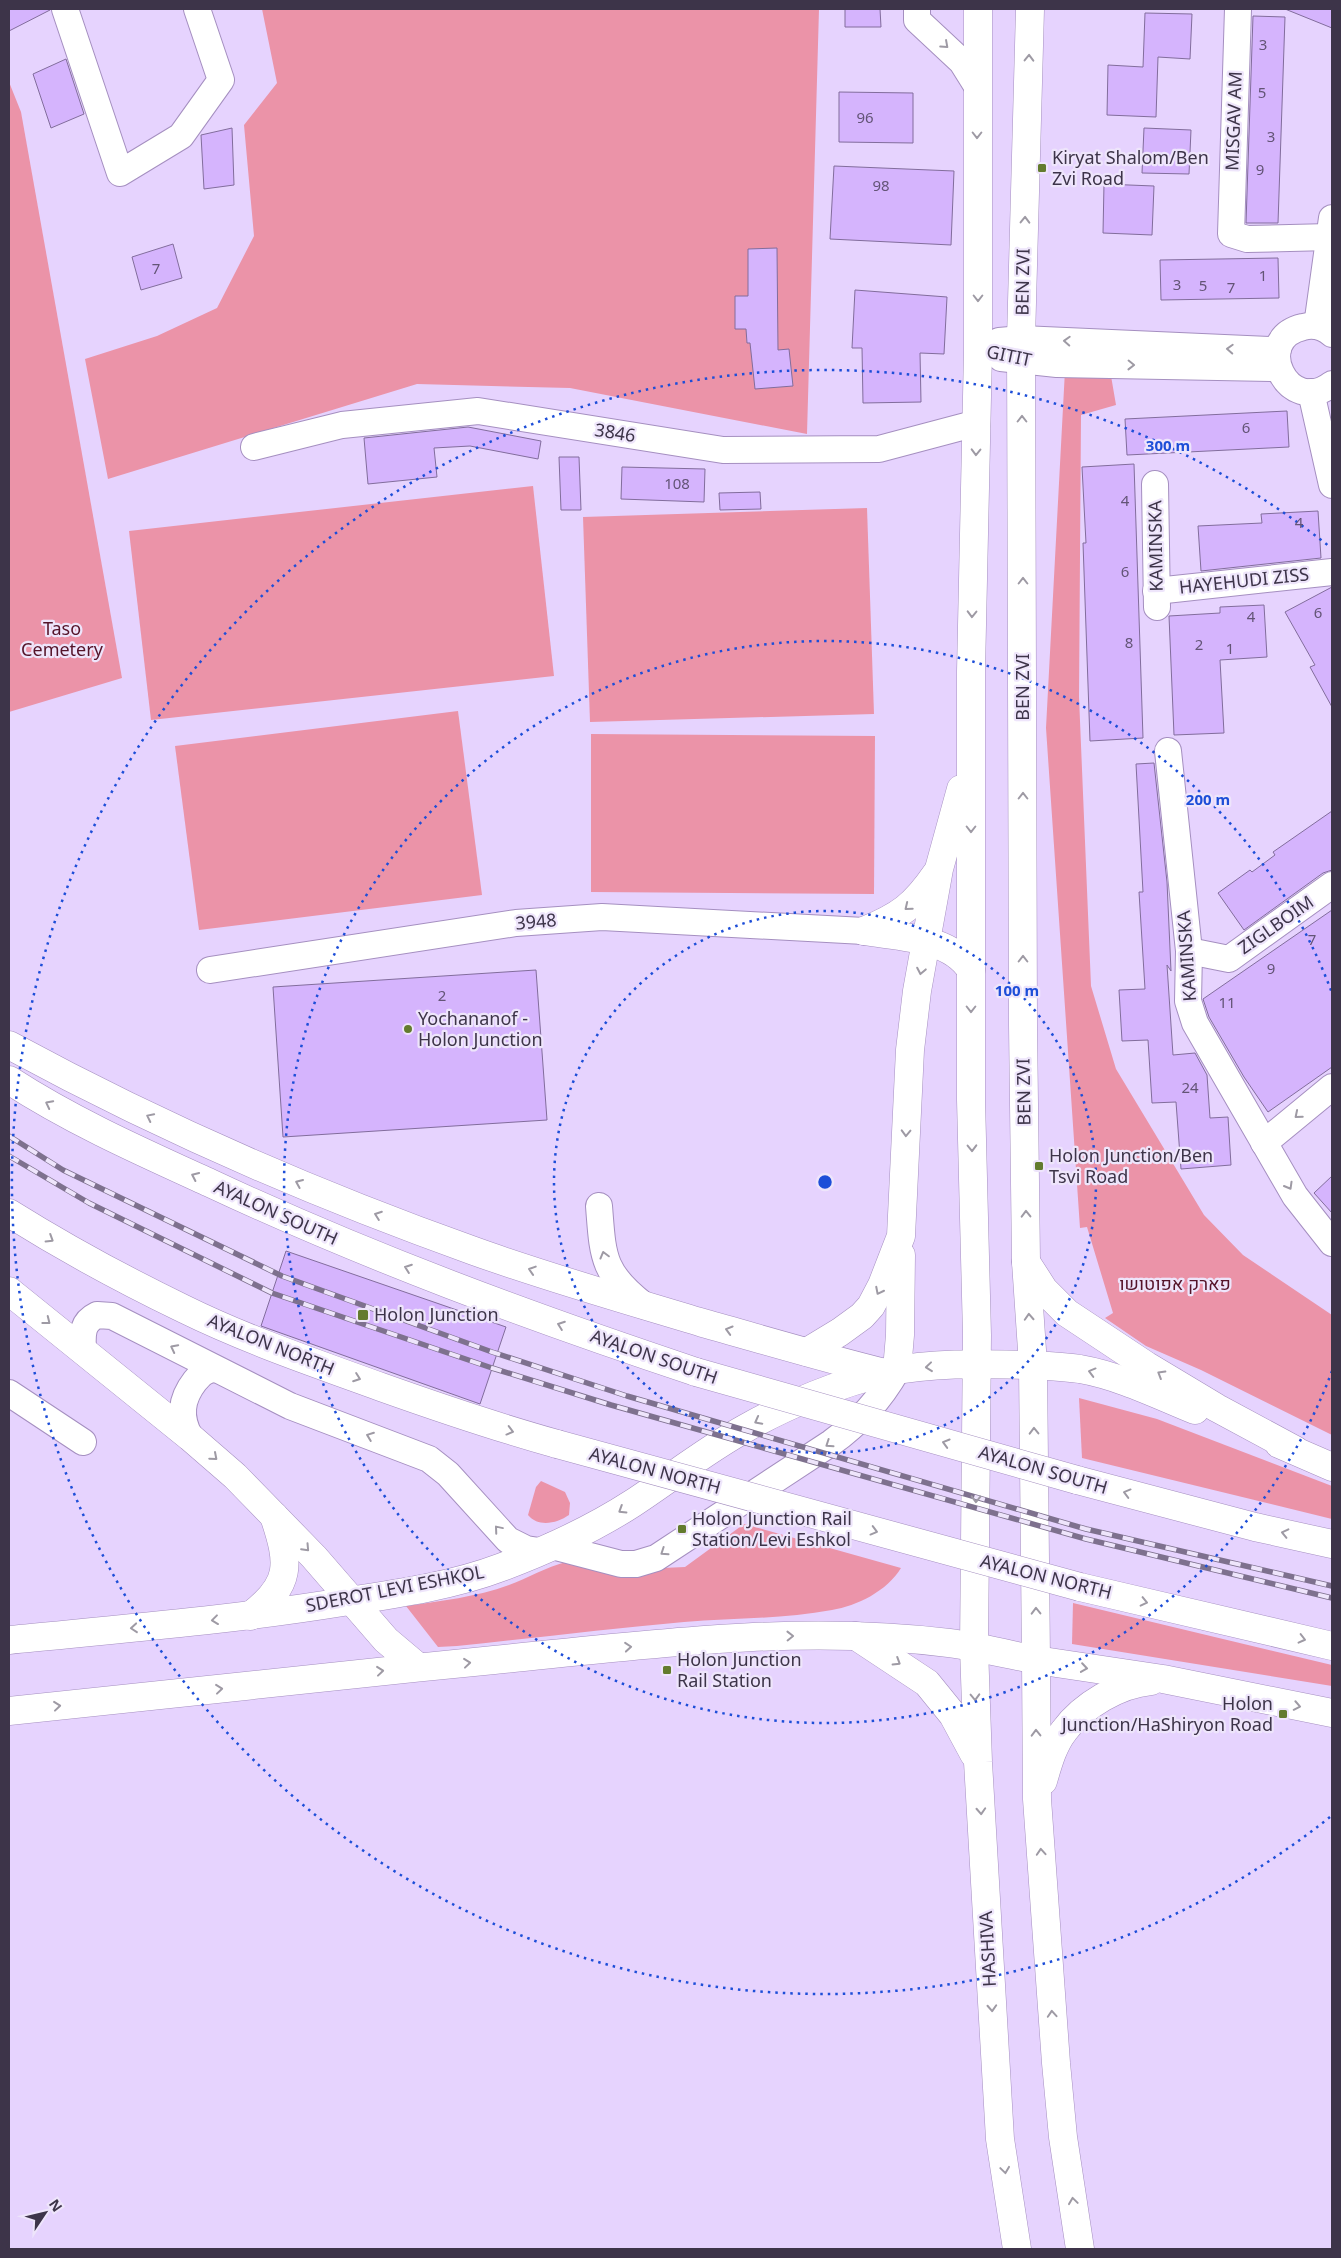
<svg xmlns="http://www.w3.org/2000/svg" width="1341" height="2258" viewBox="0 0 1341 2258" font-family="'Noto Sans',Heebo,sans-serif">
<style>
.green{fill:#eb93a8}
.building{fill:#d5b4fd;stroke:#826d9c}
.lines{fill:none;stroke-linecap:round;stroke-linejoin:round}
.minor-casing{stroke:#a58fc0;stroke-width:28}
.major-casing{stroke:#a58fc0;stroke-width:29}
.highway-casing{stroke:#a58fc0;stroke-width:29}
.minor{stroke:#fff;stroke-width:26}
.major{stroke:#fff;stroke-width:28}
.highway{stroke:#fff;stroke-width:28}
.rail-casing{stroke:#7e718e;stroke-width:5.5}
.rail{stroke:#eee5fb;stroke-width:4;stroke-dasharray:11;stroke-linecap:butt}
.highway-bridge-casing{stroke:#a58fc0;stroke-width:29;stroke-linecap:butt}
.highway-bridge{stroke:#fff;stroke-width:28}
.oneway{stroke:#9e9aa4}
.ring{fill:none;stroke:#1d4ed8;stroke-width:2.5;stroke-dasharray:2.5 5}
.poi-dot{fill:#637b2e;stroke:#eee5fb;stroke-width:2}
.labels{text-anchor:middle;stroke-width:4.5;stroke-linejoin:round;paint-order:stroke}
.number-label{font-size:15px;fill:#635476}
.street-label{font-size:18px;fill:#3d3449;stroke:#eee5fb}
.poi-label{font-size:18px;fill:#3d3449;stroke:#eee5fb;text-anchor:start}
.park-label{font-size:18px;fill:#551329;stroke:#eee5fb}
.centre{fill:#1d4ed8;stroke:#eee5fb;stroke-width:2.5}
.ring-label{font-size:15px;text-anchor:middle;font-weight:bold;fill:#1d4ed8;stroke:#eee5fb;stroke-width:4.5;stroke-linejoin:round;paint-order:stroke}
</style>
<rect width="100%" height="100%" fill="#e6d3fe"/>
<!-- green -->
<g class="green">
<path d="M262 9H819L807 434 570 388 417 384 108 479 85 359 157 336 217 308 254 236 244 125 277 83Z"/>
<path d="M9 82 21 112 122 678 9 712Z"/>
<path d="M1065 370H1110L1116 405 1081 415 1079 697 1091 986 1116 1069 1204 1215 1243 1255 1332 1315V1435L1201 1370 1146 1346 1105 1318 1113 1313 1087 1227 1080 1228 1046 728Z"/>
<path d="M533 486 554 676 151 720 129 531Z"/>
<path d="M867 508 874 714 590 722 583 517Z"/>
<path d="M458 711 482 895 199 930 175 746Z"/>
<path d="M591 734 875 736 874 894 591 892Z"/>
<path d="M1079 1398 1157 1419 1332 1486V1519L1082 1458Z"/>
<path d="M541 1481 565 1492 570 1503 569 1515C557 1523 539 1528 528 1515L536 1487Z"/>
<path d="M744 1524 901 1568C887 1591 857 1606 832 1610 783 1619 733 1618 684 1622 608 1629 533 1638 457 1646L438 1647 406 1606C441 1601 476 1597 509 1585 528 1578 546 1567 566 1562L662 1568 685 1567Z"/>
<path d="M1073 1603 1332 1665V1686L1072 1644Z"/>
</g>
<!-- building -->
<g class="building">
<path d="M9 9H50V10L9 31Z"/>
<path d="M845 9H880L881 27H845Z"/>
<path d="M1285 9H1332V28Z"/>
<path d="M1145 13 1192 14 1190 59 1158 57 1156 117 1107 115 1108 65 1143 67Z"/>
<path d="M1253 16 1285 17 1278 223H1246Z"/>
<path d="M66 59 84 114 51 128 33 74Z"/>
<path d="M839 92 913 93V143L839 142Z"/>
<path d="M232 128 234 185 204 189 201 135Z"/>
<path d="M1144 128 1191 130 1189 174 1142 173Z"/>
<path d="M834 166 954 171 951 245 830 239Z"/>
<path d="M1104 184 1154 186 1152 235 1103 233Z"/>
<path d="M173 244 182 278 141 290 132 257Z"/>
<path d="M777 248 778 350 789 349 793 386 755 389 750 343H747L746 329H735V296H748V249Z"/>
<path d="M1278 258 1279 298 1161 300 1160 260Z"/>
<path d="M855 290 947 297 944 354 920 353 921 402 863 403 862 348H852Z"/>
<path d="M1287 411 1289 447 1127 455 1125 419Z"/>
<path d="M468 427 541 441 538 459 470 446 434 448 437 477 368 484 364 438Z"/>
<path d="M559 457H579L581 510H561Z"/>
<path d="M1134 464 1143 738 1090 741 1083 543H1086L1082 467Z"/>
<path d="M622 467 705 469 704 502 621 499Z"/>
<path d="M760 492 761 509 720 510 719 493Z"/>
<path d="M1318 511 1321 558 1201 571 1198 526 1262 523 1261 514Z"/>
<path d="M1332 587V707L1310 667 1315 665 1285 612Z"/>
<path d="M1264 605 1267 657 1220 660 1224 733 1174 735 1169 616 1220 613V607Z"/>
<path d="M1154 763 1167 882 1171 971 1167 965 1173 1055 1195 1053 1207 1075 1210 1118 1228 1117 1231 1165 1181 1169 1176 1102 1152 1103 1148 1040 1122 1041 1119 990 1145 989 1139 892H1143L1136 764Z"/>
<path d="M1332 811V870L1323 873 1244 930 1218 893 1250 870 1252 872 1275 855 1273 852Z"/>
<path d="M1332 910V1067L1268 1112 1244 1077 1209 1017 1203 999Z"/>
<path d="M536 970 547 1120 283 1137 273 987Z"/>
<path d="M1332 1176V1213L1314 1193Z"/>
<path d="M286 1251 506 1327 480 1404 261 1326Z"/>
</g>
<g class="lines">
<!-- minor casing -->
<g class="minor-casing">
<g id="minor">
<path d="M65 9 120 173 181 136 221 80 197 9"/>
<path d="M917 9V20L962 62 977 86"/>
<path d="M1238 9 1231 234 1247 239 1330 237"/>
<path d="M1317 326 1332 218"/>
<path d="M1332 334C1324 327 1314 324 1303 327 1250 339 1288 418 1332 384"/>
<path d="M978 351 999 341 1021 339 1269 350 1278 349"/>
<path d="M1001 358 1057 364 1271 368"/>
<path d="M1311 392 1332 485"/>
<path d="M254 447 342 425 478 411 723 450 879 449 977 423"/>
<path d="M1155 484 1157 607"/>
<path d="M1156 591 1332 572"/>
<path d="M1168 751 1189 951 1188 1001 1195 1023 1295 1196 1332 1243"/>
<path d="M1189 951 1229 959 1332 885"/>
<path d="M210 970 516 923 602 917 864 931"/>
<path d="M1264 1143 1332 1087"/>
<path d="M599 1206C603 1257 602 1273 645 1306"/>
<path d="M83 1350C82 1334 82 1322 97 1315L112 1316 290 1406 429 1459 448 1474 508 1540 526 1549 539 1551"/>
<path d="M9 1393 83 1442"/>
<path d="M190 1437C179 1417 181 1399 195 1381 201 1374 205 1370 214 1369"/>
<path d="M552 1546 621 1564H636L656 1558 831 1443C859 1423 880 1400 897 1370"/>
</g>
</g>
<!-- major casing -->
<g class="major-casing">
<g id="major">
<path d="M864 931C900 937 950 937 971 970"/>
<path d="M864 931C900 916 914 906 936 874"/>
<path d="M807 1352 840 1332 862 1316 871 1306 882 1285 901 1236 910 1050 917 991 939 869 961 789"/>
<path d="M897 1370 900 1335 901 1255"/>
<path d="M9 1640C121 1629 232 1620 343 1602 396 1594 452 1586 502 1567 547 1550 593 1529 633 1503 671 1478 706 1450 746 1428 788 1404 840 1383 887 1372 935 1362 985 1364 1033 1365"/>
<path d="M974 1648 977 1335 971 1100V671L978 351V9"/>
<path d="M9 1711C170 1694 332 1676 494 1660 644 1645 798 1624 949 1643 978 1647 1007 1654 1036 1660L1033 1365 1026 1262 1023 1025 1021 339 1030 9"/>
</g>
</g>
<!-- highway casing -->
<g class="highway-casing">
<g id="highway">
<path d="M9 1045C158 1126 314 1194 474 1251 549 1278 627 1300 703 1323 764 1340 824 1358 885 1373"/>
<path d="M9 1080C72 1121 142 1152 210 1183 368 1257 531 1317 696 1372"/>
<path d="M9 1213C65 1248 124 1280 184 1309 247 1340 315 1363 381 1387 440 1408 496 1427 557 1444"/>
<path d="M1026 1262 1044 1290 1067 1313 1147 1366 1217 1408 1295 1450"/>
<path d="M9 1291 190 1437 235 1476 314 1557 386 1640 418 1667"/>
<path d="M1033 1365C1049 1366 1065 1367 1080 1369 1120 1376 1158 1395 1195 1410"/>
<path d="M1279 1444 1332 1467"/>
<path d="M1077 1480 1255 1527 1332 1544"/>
<path d="M1080 1587 1332 1646"/>
<path d="M250 1616C292 1584 290 1564 274 1516"/>
<path d="M856 1636 927 1683 953 1715 974 1754"/>
<path d="M974 1648 978 1762 1000 2139 1017 2249"/>
<path d="M1043 1781C1048 1764 1053 1745 1064 1731 1083 1705 1119 1684 1151 1681"/>
<path d="M1080 2249 1063 2137 1056 2063 1037 1799 1036 1660 1163 1679 1332 1713"/>
</g>
</g>
<!-- minor -->
<use href="#minor" class="minor"/>
<!-- major -->
<use href="#major" class="major"/>
<!-- highway -->
<use href="#highway" class="highway"/>
<!-- rail casing -->
<g class="rail-casing">
<g id="rail">
<path d="M9 1136 63 1170 282 1276 492 1352 627 1396 1086 1529 1332 1586"/>
<path d="M9 1156 89 1203 272 1293 492 1368 611 1405 1086 1539 1332 1598"/>
</g>
</g>
<!-- rail -->
<use href="#rail" class="rail"/>
<!-- highway-bridge casing -->
<g class="highway-bridge-casing">
<g id="highway-bridge">
<path d="M696 1372 1077 1480"/>
<path d="M557 1444 1080 1587"/>
</g>
</g>
<!-- highway-bridge -->
<use href="#highway-bridge" class="highway-bridge"/>
</g>
<!-- one-way arrows -->
<defs><path id="oneway-chevron" d="M-2-3.5L2.5 0L-2 3.5" fill="none" stroke-width="1.6" stroke-linecap="round" stroke-linejoin="round" transform="scale(1.25)"/></defs>
<g class="oneway">
<use href="#oneway-chevron" transform="translate(945 45) rotate(42)"/>
<use href="#oneway-chevron" transform="translate(1029 58) rotate(-89)"/>
<use href="#oneway-chevron" transform="translate(977 135) rotate(90)"/>
<use href="#oneway-chevron" transform="translate(1025 220) rotate(-89)"/>
<use href="#oneway-chevron" transform="translate(978 298) rotate(90)"/>
<use href="#oneway-chevron" transform="translate(1067 341) rotate(-177)"/>
<use href="#oneway-chevron" transform="translate(1230 349) rotate(-177)"/>
<use href="#oneway-chevron" transform="translate(1131 365) rotate(1)"/>
<use href="#oneway-chevron" transform="translate(1022 419) rotate(-90)"/>
<use href="#oneway-chevron" transform="translate(976 452) rotate(91)"/>
<use href="#oneway-chevron" transform="translate(1023 581) rotate(-90)"/>
<use href="#oneway-chevron" transform="translate(972 614) rotate(91)"/>
<use href="#oneway-chevron" transform="translate(1023 796) rotate(-90)"/>
<use href="#oneway-chevron" transform="translate(971 829) rotate(90)"/>
<use href="#oneway-chevron" transform="translate(908 907) rotate(141)"/>
<use href="#oneway-chevron" transform="translate(1023 959) rotate(-90)"/>
<use href="#oneway-chevron" transform="translate(921 971) rotate(101)"/>
<use href="#oneway-chevron" transform="translate(971 1009) rotate(90)"/>
<use href="#oneway-chevron" transform="translate(49 1104) rotate(-153)"/>
<use href="#oneway-chevron" transform="translate(1298 1115) rotate(140)"/>
<use href="#oneway-chevron" transform="translate(150 1117) rotate(-154)"/>
<use href="#oneway-chevron" transform="translate(906 1133) rotate(92)"/>
<use href="#oneway-chevron" transform="translate(972 1148) rotate(89)"/>
<use href="#oneway-chevron" transform="translate(195 1176) rotate(-155)"/>
<use href="#oneway-chevron" transform="translate(299 1183) rotate(-157)"/>
<use href="#oneway-chevron" transform="translate(1289 1186) rotate(60)"/>
<use href="#oneway-chevron" transform="translate(1026 1214) rotate(-91)"/>
<use href="#oneway-chevron" transform="translate(378 1215) rotate(-160)"/>
<use href="#oneway-chevron" transform="translate(50 1239) rotate(32)"/>
<use href="#oneway-chevron" transform="translate(604 1255) rotate(-105)"/>
<use href="#oneway-chevron" transform="translate(408 1268) rotate(-160)"/>
<use href="#oneway-chevron" transform="translate(532 1270) rotate(-162)"/>
<use href="#oneway-chevron" transform="translate(879 1291) rotate(117)"/>
<use href="#oneway-chevron" transform="translate(1029 1317) rotate(-93)"/>
<use href="#oneway-chevron" transform="translate(47 1321) rotate(38)"/>
<use href="#oneway-chevron" transform="translate(561 1325) rotate(-160)"/>
<use href="#oneway-chevron" transform="translate(729 1330) rotate(-164)"/>
<use href="#oneway-chevron" transform="translate(174 1348) rotate(-153)"/>
<use href="#oneway-chevron" transform="translate(929 1367) rotate(174)"/>
<use href="#oneway-chevron" transform="translate(1092 1372) rotate(-165)"/>
<use href="#oneway-chevron" transform="translate(1161 1374) rotate(-149)"/>
<use href="#oneway-chevron" transform="translate(357 1378) rotate(20)"/>
<use href="#oneway-chevron" transform="translate(758 1421) rotate(152)"/>
<use href="#oneway-chevron" transform="translate(510 1431) rotate(15)"/>
<use href="#oneway-chevron" transform="translate(1034 1431) rotate(-91)"/>
<use href="#oneway-chevron" transform="translate(370 1436) rotate(-159)"/>
<use href="#oneway-chevron" transform="translate(946 1443) rotate(-164)"/>
<use href="#oneway-chevron" transform="translate(829 1444) rotate(146)"/>
<use href="#oneway-chevron" transform="translate(214 1457) rotate(41)"/>
<use href="#oneway-chevron" transform="translate(1127 1493) rotate(-165)"/>
<use href="#oneway-chevron" transform="translate(976 1499) rotate(91)"/>
<use href="#oneway-chevron" transform="translate(622 1510) rotate(148)"/>
<use href="#oneway-chevron" transform="translate(498 1529) rotate(-130)"/>
<use href="#oneway-chevron" transform="translate(874 1531) rotate(15)"/>
<use href="#oneway-chevron" transform="translate(1285 1533) rotate(-167)"/>
<use href="#oneway-chevron" transform="translate(306 1548) rotate(47)"/>
<use href="#oneway-chevron" transform="translate(664 1552) rotate(146)"/>
<use href="#oneway-chevron" transform="translate(1144 1602) rotate(13)"/>
<use href="#oneway-chevron" transform="translate(1036 1611) rotate(-91)"/>
<use href="#oneway-chevron" transform="translate(215 1620) rotate(173)"/>
<use href="#oneway-chevron" transform="translate(134 1628) rotate(175)"/>
<use href="#oneway-chevron" transform="translate(790 1636) rotate(-1)"/>
<use href="#oneway-chevron" transform="translate(1302 1639) rotate(14)"/>
<use href="#oneway-chevron" transform="translate(628 1647) rotate(-5)"/>
<use href="#oneway-chevron" transform="translate(897 1662) rotate(32)"/>
<use href="#oneway-chevron" transform="translate(467 1663) rotate(-6)"/>
<use href="#oneway-chevron" transform="translate(1084 1668) rotate(8)"/>
<use href="#oneway-chevron" transform="translate(380 1671) rotate(-6)"/>
<use href="#oneway-chevron" transform="translate(219 1689) rotate(-6)"/>
<use href="#oneway-chevron" transform="translate(975 1697) rotate(88)"/>
<use href="#oneway-chevron" transform="translate(57 1706) rotate(-6)"/>
<use href="#oneway-chevron" transform="translate(1297 1706) rotate(11)"/>
<use href="#oneway-chevron" transform="translate(1036 1733) rotate(-91)"/>
<use href="#oneway-chevron" transform="translate(981 1811) rotate(87)"/>
<use href="#oneway-chevron" transform="translate(1041 1852) rotate(-94)"/>
<use href="#oneway-chevron" transform="translate(992 2008) rotate(87)"/>
<use href="#oneway-chevron" transform="translate(1052 2014) rotate(-94)"/>
<use href="#oneway-chevron" transform="translate(1005 2170) rotate(82)"/>
<use href="#oneway-chevron" transform="translate(1073 2201) rotate(-98)"/>
</g>
<!-- distance rings -->
<g class="ring">
<circle cx="825" cy="1182" r="271"/>
<path d="M1332 1371A541 541 0 1 1 1332 993"/>
<path d="M1330 1817A812 812 0 1 1 1330 547"/>
</g>
<!-- markers -->
<g class="poi-dot">
<rect x="1037" y="163" width="10" height="10" rx="2.5"/>
<circle cx="408" cy="1029" r="5"/>
<rect x="1034" y="1161" width="10" height="10" rx="2.5"/>
<rect x="357" y="1309" width="12" height="12" rx="2.5"/>
<rect x="677" y="1524" width="10" height="10" rx="2.5"/>
<rect x="662" y="1665" width="10" height="10" rx="2.5"/>
<rect x="1278" y="1709" width="10" height="10" rx="2.5"/>
</g>
<g class="labels">
<!-- number labels -->
<g class="number-label">
<text x="1263" y="50">3</text>
<text x="1262" y="98">5</text>
<text x="865" y="123">96</text>
<text x="1271" y="142">3</text>
<text x="1260" y="175">9</text>
<text x="881" y="191">98</text>
<text x="156" y="274">7</text>
<text x="1263" y="281">1</text>
<text x="1177" y="290">3</text>
<text x="1203" y="291">5</text>
<text x="1231" y="293">7</text>
<text x="1246" y="433">6</text>
<text x="677" y="489">108</text>
<text x="1125" y="506">4</text>
<text x="1299" y="528">4</text>
<text x="1125" y="577">6</text>
<text x="1318" y="618">6</text>
<text x="1251" y="622">4</text>
<text x="1129" y="648">8</text>
<text x="1199" y="650">2</text>
<text x="1230" y="654">1</text>
<text x="1312" y="945">7</text>
<text x="1271" y="974">9</text>
<text x="442" y="1001">2</text>
<text x="1227" y="1008">11</text>
<text x="1190" y="1093">24</text>
</g>
<!-- street labels -->
<g class="street-label">
<text transform="translate(1234 121) rotate(-88)" y="6">MISGAV AM</text>
<text transform="translate(1023 282) rotate(-89)" y="6">BEN ZVI</text>
<text transform="translate(1009 356) rotate(12)" y="6">GITIT</text>
<text transform="translate(615 433) rotate(9)" y="6">3846</text>
<text transform="translate(1156 546) rotate(-91)" y="6">KAMINSKA</text>
<text transform="translate(1244 581) rotate(-6)" y="6">HAYEHUDI ZISS</text>
<text transform="translate(1023 687) rotate(-90)" y="6">BEN ZVI</text>
<text transform="translate(536 922) rotate(-5)" y="6">3948</text>
<text transform="translate(1276 925) rotate(-35)" y="6">ZIGLBOIM</text>
<text transform="translate(1187 956) rotate(-94)" y="6">KAMINSKA</text>
<text transform="translate(1024 1092) rotate(-91)" y="6">BEN ZVI</text>
<text transform="translate(276 1213) rotate(24)" y="6">AYALON SOUTH</text>
<text transform="translate(271 1345) rotate(22)" y="6">AYALON NORTH</text>
<text transform="translate(654 1357) rotate(19)" y="6">AYALON SOUTH</text>
<text transform="translate(1043 1470) rotate(16)" y="6">AYALON SOUTH</text>
<text transform="translate(655 1471) rotate(15)" y="6">AYALON NORTH</text>
<text transform="translate(1046 1577) rotate(14)" y="6">AYALON NORTH</text>
<text transform="translate(395 1589) rotate(-11)" y="6">SDEROT LEVI ESHKOL</text>
<text transform="translate(988 1949) rotate(-93)" y="6">HASHIVA</text>
</g>
<!-- poi labels -->
<g class="poi-label">
<text x="1052" y="164">Kiryat Shalom/Ben<tspan x="1052" dy="21">Zvi Road</tspan></text>
<text x="418" y="1025">Yochananof -<tspan x="418" dy="21">Holon Junction</tspan></text>
<text x="1049" y="1162">Holon Junction/Ben<tspan x="1049" dy="21">Tsvi Road</tspan></text>
<text x="374" y="1321">Holon Junction</text>
<text x="692" y="1525">Holon Junction Rail<tspan x="692" dy="21">Station/Levi Eshkol</tspan></text>
<text x="677" y="1666">Holon Junction<tspan x="677" dy="21">Rail Station</tspan></text>
<text x="1273" y="1710" text-anchor="end">Holon<tspan x="1273" dy="21">Junction/HaShiryon Road</tspan></text>
</g>
<!-- park labels -->
<g class="park-label">
<text x="62" y="635">Taso<tspan x="62" dy="21">Cemetery</tspan></text>
<text x="1175" y="1290">פארק אפוטושו</text>
</g>
</g>
<circle cx="825" cy="1182" r="8" class="centre"/>
<g class="ring-label">
<text x="1168" y="451">300 m</text>
<text x="1208" y="805">200 m</text>
<text x="1017" y="996">100 m</text>
</g>
<!-- border -->
<rect width="1341" height="2258" fill="none" stroke="#3d3449" stroke-width="20"/>
<!-- north arrow -->
<g transform="translate(45 2213) rotate(55)" stroke="#eee5fb" stroke-width="4" paint-order="stroke">
<path d="M0-4L9 19L0 12L-9 19Z" fill="#3d3449"/>
<text y="-8" font-size="14" font-weight="bold" text-anchor="middle" fill="#3d3449">N</text>
</g>
</svg>
